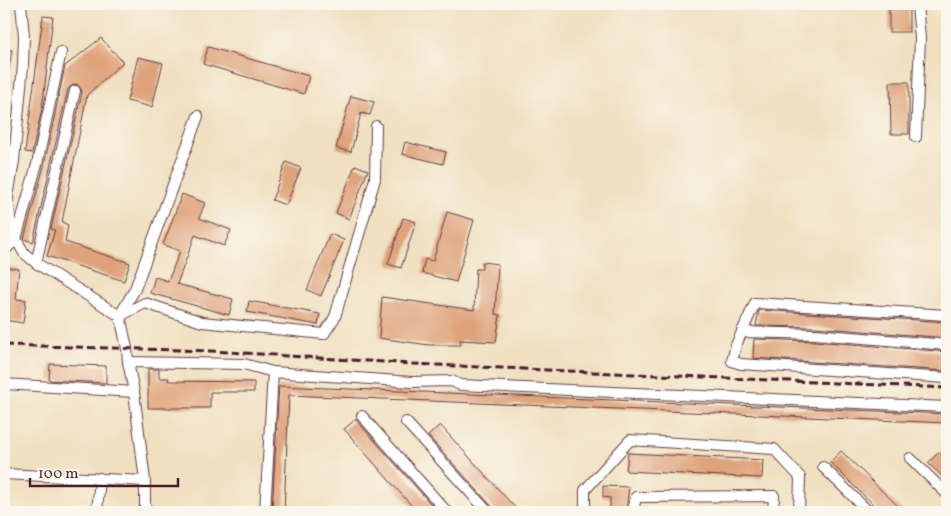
<svg xmlns="http://www.w3.org/2000/svg" width="951" height="516" viewBox="0 0 951 516" font-family="Vollkorn,serif">
<style>
.building{fill:#dfa37b}
.lines{fill:none;stroke-linecap:round;stroke-linejoin:round}
.minor-casing{stroke:#633c42;stroke-width:12}
.minor{stroke:#fff;stroke-width:10}
.rail{stroke:#4a1f2b;stroke-width:3;stroke-dasharray:8 4;stroke-linecap:butt}
</style>
<rect width="100%" height="100%" fill="#fbf7ec"/>
<filter id="ink" filterUnits="userSpaceOnUse"><feTurbulence type="fractalNoise" baseFrequency=".02" numOctaves="2"/><feDisplacementMap in="SourceGraphic" scale="10" xChannelSelector="R" yChannelSelector="G"/><feConvolveMatrix kernelMatrix="1 2 1 2 8 2 1 2 1" color-interpolation-filters="sRGB"/></filter>
<filter id="wash" filterUnits="userSpaceOnUse"><feTurbulence type="fractalNoise" baseFrequency=".0096" numOctaves="4" result="noise"/><feDisplacementMap in="SourceGraphic" scale="20" xChannelSelector="R" yChannelSelector="G"/><feGaussianBlur stdDeviation="1.12" result="paint"/><feColorMatrix in="noise" values="0 0 0 0 0 0 0 0 0 0 0 0 0 0 0 0 0 1.4 0 .05"/><feComposite in="paint" operator="in"/></filter>
<g filter="url(#wash)">
<rect width="100%" height="100%" fill="#f0e0c1"/>
<g id="blocks">
<!-- building -->
<g class="building">
<rect x="889" y="7" width="20" height="25"/>
<path d="M43 16 53 17 42 109 32 153 25 152Z"/>
<path d="M101 38 123 62 87 95 62 222 68 225 65 242 130 263 124 281 47 256 55 230 51 229 82 93 81 89 77 84 73 85 68 89 33 242 24 239 44 166 65 66Z"/>
<path d="M208 47 309 76 304 94 203 64Z"/>
<path d="M4 49 12 50 8 74H4Z"/>
<path d="M138 57 163 63 152 107 127 101Z"/>
<path d="M890 82H909V134H891Z"/>
<path d="M351 96 374 102 370 115 361 113 351 152 336 148Z"/>
<path d="M405 142 446 152 443 164 402 154Z"/>
<path d="M286 162 301 168 286 205 272 200Z"/>
<path d="M355 165 368 170 349 219 336 213Z"/>
<path d="M182 194 205 203 199 218 231 230 224 246 195 235 177 284 233 299 229 315 150 293 155 277 168 281 180 251 163 245Z"/>
<path d="M447 212 474 220 456 282 422 273 425 259 433 261Z"/>
<path d="M403 218 416 222 401 268 388 264Z"/>
<path d="M330 234 344 240 321 296 307 290Z"/>
<path d="M482 262 498 264 495 314 500 315 496 342 460 340 461 345H429L379 338 382 297 474 310 476 269H482Z"/>
<path d="M4 267 19 269 16 299 26 300 23 323 4 320Z"/>
<path d="M249 301 320 314 318 325 247 312Z"/>
<path d="M759 310 947 322V338L815 327 756 326Z"/>
<path d="M754 339 815 341 947 352V371L753 358Z"/>
<path d="M50 364 106 366V383L49 380Z"/>
<path d="M148 369H159V378H169L168 381 254 382V392H210V408H148Z"/>
<path d="M279 386 947 414V423L289 395 284 512H272Z"/>
<path d="M356 419 357 421 438 512H417L344 429Z"/>
<path d="M440 425 519 512H497L451 461 428 436Z"/>
<path d="M841 451 904 512H881L854 486 830 462Z"/>
<path d="M939 452 947 459V481L928 463Z"/>
<path d="M628 453 763 460 762 478 626 471Z"/>
<path d="M603 486 629 487 626 512H610V498L603 497Z"/>
</g>
</g>
</g>
<g filter="url(#ink)">
<use href="#blocks" fill-opacity="0" stroke="#633c42" stroke-width="1"/>
<g class="lines">
<!-- minor casing -->
<g class="minor-casing">
<g id="minor">
<path d="M21 4 24 36 23 65 14 161 8 197 10 218 16 239 24 253 36 263 120 316 127 348 128 362 134 392 145 481V512"/>
<path d="M916 137 920 38 917 4"/>
<path d="M4 251 16 239 37 164 61 52"/>
<path d="M36 263 75 91"/>
<path d="M120 315 135 289 198 116"/>
<path d="M947 315 755 303 736 345 732 361 741 364 947 378"/>
<path d="M120 316 145 303 202 322 324 334 335 317 375 179 376 126"/>
<path d="M743 332 815 334 947 345"/>
<path d="M128 362 244 364 273 372"/>
<path d="M4 384 134 392"/>
<path d="M362 416 447 512"/>
<path d="M406 422 488 512"/>
<path d="M910 458 947 494"/>
<path d="M823 467 869 512"/>
<path d="M4 474 145 481"/>
<path d="M97 512 100 478"/>
<path d="M265 512 273 372 412 382 452 381 460 385 947 407"/>
<path d="M585 512V490L630 440 774 449 800 477 799 512"/>
<path d="M633 512 636 497 774 496 773 512"/>
</g>
</g>
<!-- minor -->
<use href="#minor" class="minor"/>
<!-- rail -->
<path class="rail" d="M4 345 212 351 413 364 947 388"/>
</g>
</g>
<!-- margin -->
<rect width="951" height="516" fill="none" stroke="#fbf7ec" stroke-width="20"/>
<!-- scale -->
<path d="M30 478v8h148v-8" fill="none" stroke="#4a1f2b" stroke-width="2.5"/>
<text x="38" y="478" font-size="15" fill="#4a1f2b" stroke="#fbf7ec" stroke-width="4" paint-order="stroke">100 m</text>
</svg>
